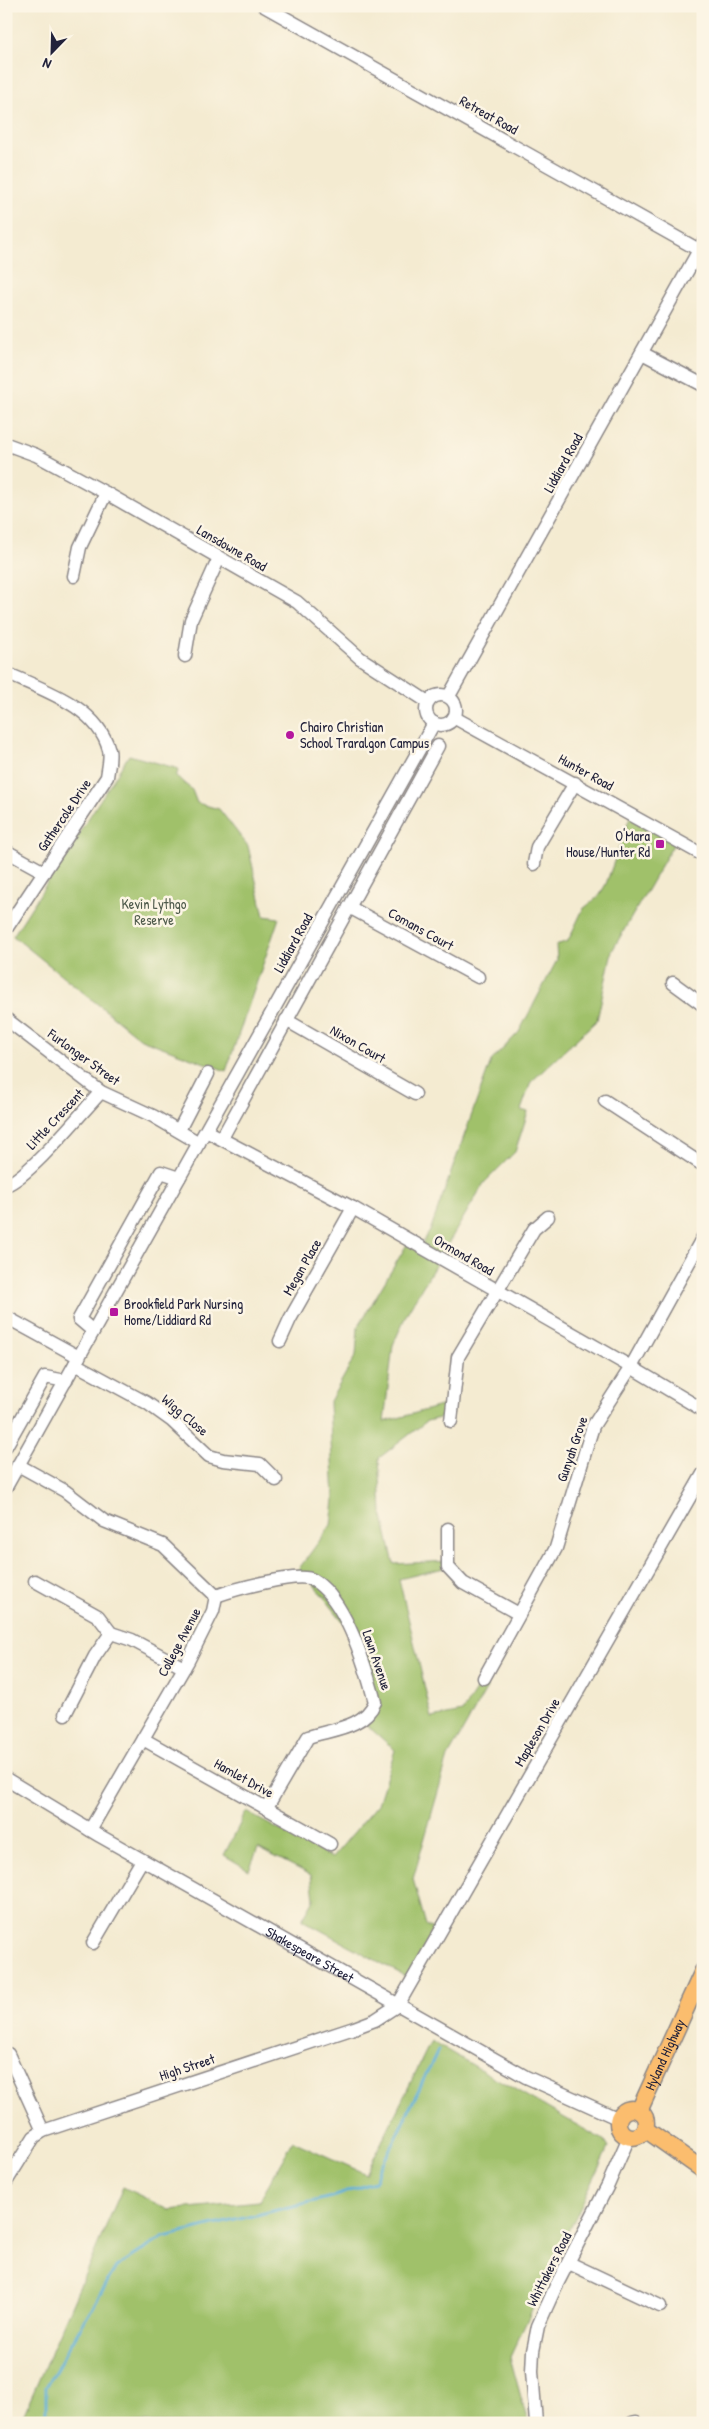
<svg xmlns="http://www.w3.org/2000/svg" width="709" height="2429" viewBox="0 0 709 2429" font-family="'Patrick Hand',sans-serif">
<style>
.green{fill:#a0c16a;stroke:#617252}
.lines{fill:none;stroke-linecap:round;stroke-linejoin:round}
.stream{stroke:#57abd3;stroke-width:3}
.minor-casing{stroke:#8b8686;stroke-width:15}
.major-casing{stroke:#8b8686;stroke-width:19}
.minor{stroke:#fff;stroke-width:12}
.major{stroke:#fbbd6e;stroke-width:16}
.poi-dot{fill:#b5179e;stroke:#fcf5e5;stroke-width:2}
.labels{text-anchor:middle;stroke-width:5;stroke-linejoin:round;paint-order:stroke}
.street-label{font-size:14px;fill:#22223b;stroke:#fcf5e5}
.poi-label{font-size:14px;fill:#22223b;stroke:#fcf5e5;text-anchor:start}
.park-label{font-size:14px;fill:#4e5a4b;stroke:#fcf5e5}
</style>
<rect width="100%" height="100%" fill="#fcf5e5"/>
<filter id="ink" filterUnits="userSpaceOnUse"><feTurbulence type="fractalNoise" baseFrequency=".02" numOctaves="2"/><feDisplacementMap in="SourceGraphic" scale="10" xChannelSelector="R" yChannelSelector="G"/><feConvolveMatrix kernelMatrix="1 2 1 2 8 2 1 2 1" color-interpolation-filters="sRGB"/></filter>
<filter id="wash" filterUnits="userSpaceOnUse"><feTurbulence type="fractalNoise" baseFrequency=".0096" numOctaves="4" result="noise"/><feDisplacementMap in="SourceGraphic" scale="20" xChannelSelector="R" yChannelSelector="G"/><feGaussianBlur stdDeviation="1.12" result="paint"/><feColorMatrix in="noise" values="0 0 0 0 0 0 0 0 0 0 0 0 0 0 0 0 0 1.4 0 .05"/><feComposite in="paint" operator="in"/></filter>
<g filter="url(#wash)">
<rect width="100%" height="100%" fill="#f4ebd1"/>
<!-- green -->
<g class="green">
<path d="M129 755 179 769 176 776 192 790 197 803 219 809 248 846 264 916 279 918 226 1071 141 1039 13 936Z"/>
<path d="M631 814 676 840 612 951 597 1020 531 1082 521 1110 528 1112 515 1152 484 1183 407 1313 393 1345 384 1422 451 1403 452 1415 427 1421 379 1458 382 1513 394 1564 448 1561V1567L399 1579 432 1718 462 1712 484 1678 487 1688 448 1757 413 1879 426 1925 440 1932 412 1980 302 1920 314 1899 311 1875 258 1848 249 1870 224 1855 246 1812 332 1858 378 1804 395 1750 362 1721 372 1710 353 1634 311 1581 292 1578 331 1525 334 1500 329 1403 356 1355 358 1327 409 1241 420 1247 430 1231 491 1061 519 1032 557 960 556 945 568 941 583 909 599 896 606 884Z"/>
<path d="M431 2041 603 2140 608 2148 510 2357 528 2423H20L123 2187 169 2210 259 2201 293 2141 366 2174Z"/>
</g>
<g class="lines">
<!-- stream -->
<path class="stream" d="M46 2423V2387L116 2267 164 2237 336 2196 374 2182 438 2050"/>
</g>
</g>
<g filter="url(#ink)">
<g class="lines">
<!-- minor casing -->
<g class="minor-casing">
<g id="minor">
<path d="M264 6 699 250"/>
<path d="M642 353 703 385"/>
<path d="M6 444 36 455 106 493 297 602 360 658 428 702"/>
<path d="M74 576 80 547 106 493"/>
<path d="M185 656 191 620 219 558"/>
<path d="M6 673C43 690 97 706 109 750 111 757 108 769 107 777L6 929"/>
<circle cx="441" cy="710" r="15"/>
<path d="M449 696 703 243"/>
<path d="M455 718 703 855"/>
<path d="M6 851 44 872"/>
<path d="M534 864 537 847 575 783"/>
<path d="M349 907 478 977"/>
<path d="M673 983 703 1005"/>
<path d="M6 1019 101 1092 153 1116 199 1143"/>
<path d="M286 1020 415 1094"/>
<path d="M605 1101 703 1165"/>
<path d="M179 1130 208 1074"/>
<path d="M206 1131 353 1208 631 1367 703 1410"/>
<path d="M222 1138 438 746"/>
<path d="M6 1185C30 1176 81 1113 101 1092"/>
<path d="M6 1317 79 1357"/>
<path d="M93 1331 79 1319 161 1172 179 1178"/>
<path d="M280 1341 290 1319 353 1208"/>
<path d="M75 1364 147 1403 172 1421 209 1456 223 1460 260 1464 276 1480"/>
<path d="M451 1421 458 1357 534 1229 548 1217"/>
<path d="M6 1446 45 1377 66 1381"/>
<path d="M18 1465 65 1491 104 1521 163 1545 216 1596 213 1611 188 1661 90 1830"/>
<path d="M6 1487 434 723"/>
<path d="M448 1529V1567L463 1583 519 1614"/>
<path d="M35 1581 98 1616 111 1633 132 1640 184 1668"/>
<path d="M216 1596C232 1590 299 1571 313 1580 346 1599 366 1668 375 1702 364 1728 332 1729 308 1737L267 1807"/>
<path d="M484 1678 556 1548 593 1426 631 1367 703 1237"/>
<path d="M65 1714 95 1656 111 1633"/>
<path d="M143 1739 330 1844"/>
<path id="s1" d="M6 1779 100 1836 526 2077 619 2119"/>
<path d="M93 1943 142 1860"/>
<path d="M8 2054 43 2131"/>
<path d="M6 2182 34 2137 43 2131 354 2028 375 2020 398 2005 703 1474"/>
<path d="M569 2263 660 2306"/>
<path d="M536 2423 532 2371 533 2351 538 2326 556 2286 608 2185 629 2137"/>
<path d="M632 2423 636 2422"/>
</g>
</g>
<!-- major casing -->
<g class="major-casing">
<g id="major">
<circle cx="632" cy="2123" r="14"/>
<path id="s2" d="M639 2111 703 1971"/>
<path d="M645 2129 703 2170"/>
</g>
</g>
<!-- minor -->
<use href="#minor" class="minor"/>
<!-- major -->
<use href="#major" class="major"/>
</g>
</g>
<!-- markers -->
<g class="poi-dot">
<circle cx="290" cy="735" r="5"/>
<rect x="655" y="839" width="10" height="10" rx="2.5"/>
<rect x="109" y="1307" width="10" height="10" rx="2.5"/>
</g>
<g class="labels">
<!-- street labels -->
<g class="street-label">
<text transform="translate(489 115) rotate(29)" y="5">Retreat Road</text>
<text transform="translate(563 463) rotate(-61)" y="5">Liddiard Road</text>
<text transform="translate(232 548) rotate(30)" y="5">Lansdowne Road</text>
<text transform="translate(586 772) rotate(29)" y="5">Hunter Road</text>
<text transform="translate(64 815) rotate(-56)" y="5">Gathercole Drive</text>
<text transform="translate(421 929) rotate(29)" y="5">Comans Court</text>
<text transform="translate(293 943) rotate(-61)" y="5">Liddiard Road</text>
<text transform="translate(358 1044) rotate(30)" y="5">Nixon Court</text>
<text transform="translate(84 1057) rotate(36)" y="5">Furlonger Street</text>
<text transform="translate(55 1119) rotate(-47)" y="5">Little Crescent</text>
<text transform="translate(464 1255) rotate(30)" y="5">Ormond Road</text>
<text transform="translate(302 1267) rotate(-60)" y="5">Megan Place</text>
<text transform="translate(185 1415) rotate(40)" y="5">Wigg Close</text>
<text transform="translate(572 1449) rotate(-71)" y="5">Gunyah Grove</text>
<text transform="translate(179 1642) rotate(-62)" y="5">College Avenue</text>
<text transform="translate(377 1660) rotate(71)" y="5">Lawn Avenue</text>
<text transform="translate(537 1732) rotate(-60)" y="5">Mapleson Drive</text>
<text transform="translate(244 1778) rotate(29)" y="5">Hamlet Drive</text>
<text dy="5" stroke="none"><textPath href="#s1" startOffset="351">Shakespeare Street</textPath></text>
<text dy="5" stroke="none"><textPath href="#s2" startOffset="62">Hyland Highway</textPath></text>
<text transform="translate(187 2067) rotate(-18)" y="5">High Street</text>
<text transform="translate(549 2269) rotate(-63)" y="5">Whittakers Road</text>
</g>
<!-- poi labels -->
<g class="poi-label">
<text x="300" y="732">Chairo Christian<tspan x="300" dy="16">School Traralgon Campus</tspan></text>
<text x="650" y="841" text-anchor="end">O'Mara<tspan x="650" dy="16">House/Hunter Rd</tspan></text>
<text x="124" y="1309">Brookfield Park Nursing<tspan x="124" dy="16">Home/Liddiard Rd</tspan></text>
</g>
<!-- park labels -->
<g class="park-label">
<text x="154" y="909">Kevin Lythgo<tspan x="154" dy="16">Reserve</tspan></text>
</g>
</g>
<!-- margin -->
<rect width="709" height="2429" fill="none" stroke="#fcf5e5" stroke-width="25"/>
<!-- north arrow -->
<g transform="translate(52 52) rotate(203)" stroke="#fcf5e5" stroke-width="4" paint-order="stroke">
<path d="M0-4L9 19L0 12L-9 19Z" fill="#22223b"/>
<text y="-8" font-size="14" font-weight="bold" text-anchor="middle" fill="#22223b">N</text>
</g>
</svg>
